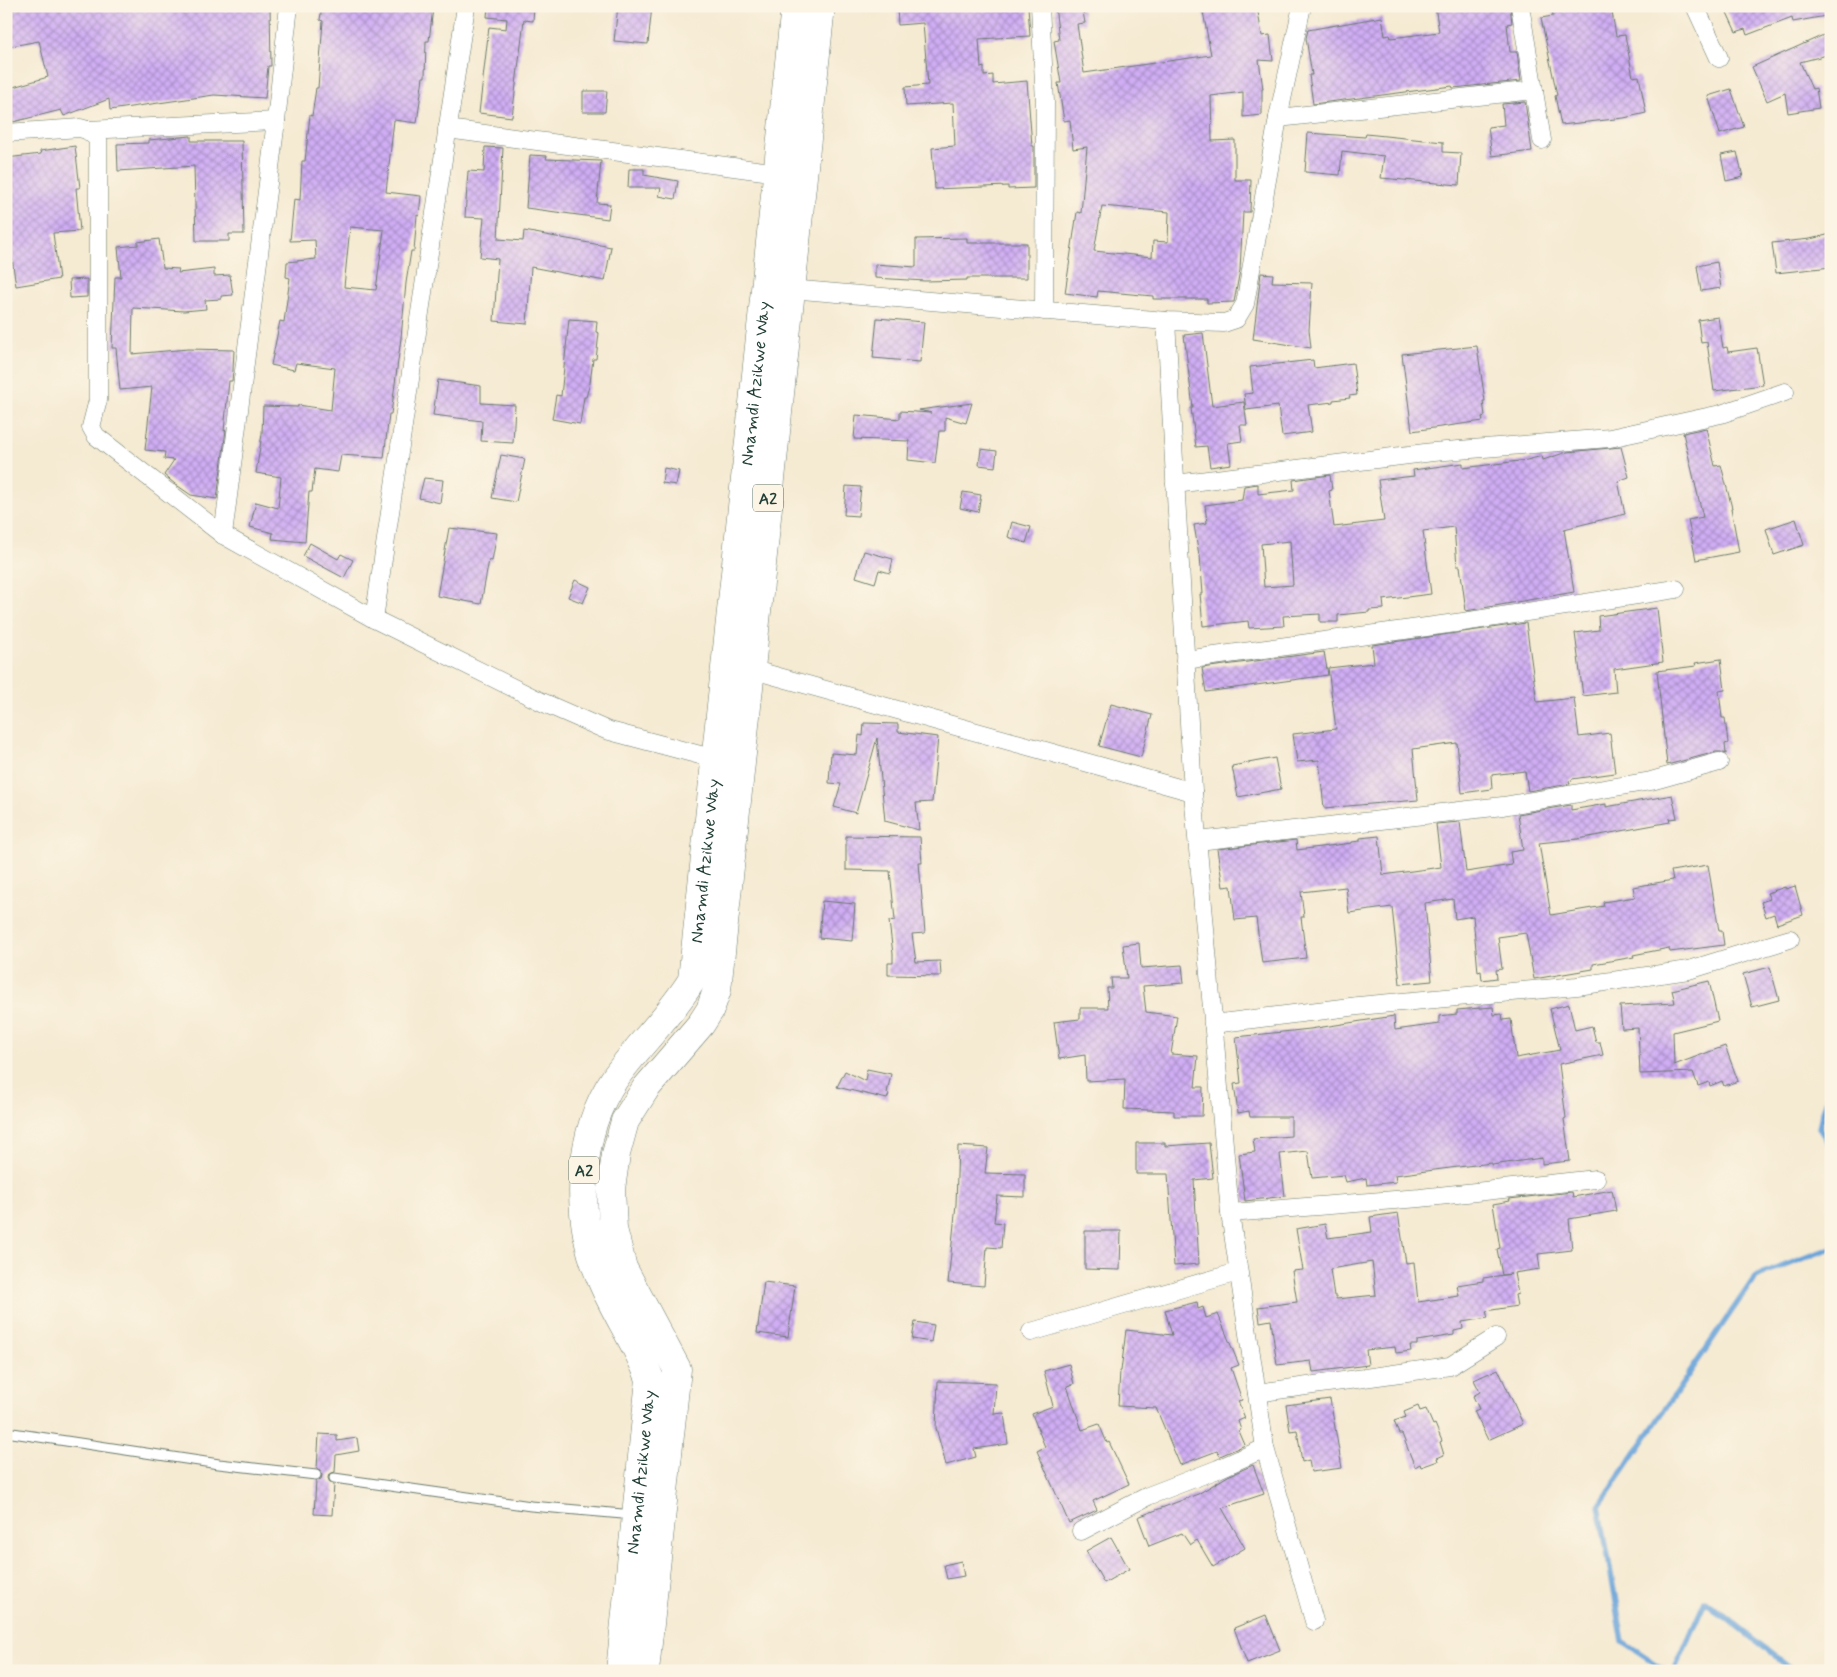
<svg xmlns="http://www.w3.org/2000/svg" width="1837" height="1677" viewBox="0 0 1837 1677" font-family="Mynerve,sans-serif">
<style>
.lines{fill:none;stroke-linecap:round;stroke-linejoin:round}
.stream{stroke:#6aa4d9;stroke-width:5.5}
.building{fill:url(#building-cross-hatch);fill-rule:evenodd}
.lane-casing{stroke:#6a7a6b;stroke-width:11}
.street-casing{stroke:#6a7a6b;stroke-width:19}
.highway-casing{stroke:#6a7a6b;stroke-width:29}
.lane{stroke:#fff;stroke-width:9}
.street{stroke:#fff;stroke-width:18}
.highway{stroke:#fff;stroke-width:28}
.labels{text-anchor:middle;stroke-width:4;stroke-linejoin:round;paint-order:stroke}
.shield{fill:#fcf5e5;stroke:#617469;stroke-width:1}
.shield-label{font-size:16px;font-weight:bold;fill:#1f3d34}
.street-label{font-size:18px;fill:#1f3d34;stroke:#fcf5e5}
</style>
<defs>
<pattern id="building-cross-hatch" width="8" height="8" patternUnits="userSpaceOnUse" patternTransform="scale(1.25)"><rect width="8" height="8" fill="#d0adf4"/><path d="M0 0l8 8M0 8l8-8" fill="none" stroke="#a88ec6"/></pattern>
</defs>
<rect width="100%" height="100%" fill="#fcf5e5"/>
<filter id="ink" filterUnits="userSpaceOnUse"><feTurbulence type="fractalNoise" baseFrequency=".02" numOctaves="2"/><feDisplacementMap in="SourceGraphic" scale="10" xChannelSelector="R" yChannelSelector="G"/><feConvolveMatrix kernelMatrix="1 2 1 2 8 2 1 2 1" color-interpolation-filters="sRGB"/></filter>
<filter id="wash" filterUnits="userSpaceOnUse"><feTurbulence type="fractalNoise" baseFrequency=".0096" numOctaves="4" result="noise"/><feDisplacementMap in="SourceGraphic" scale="20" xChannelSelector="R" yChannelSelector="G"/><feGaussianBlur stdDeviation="1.12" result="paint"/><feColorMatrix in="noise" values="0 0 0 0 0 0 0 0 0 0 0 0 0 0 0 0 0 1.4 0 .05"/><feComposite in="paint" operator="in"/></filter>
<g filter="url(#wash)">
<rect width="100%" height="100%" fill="#f5ead2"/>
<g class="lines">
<!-- stream -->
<g class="stream">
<path d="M1831 1083 1819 1128 1831 1147"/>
<path d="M1667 1671 1623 1642 1599 1506 1755 1277 1831 1248"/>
<path d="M1674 1671 1705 1601 1794 1671"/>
</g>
</g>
<g id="blocks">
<!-- building -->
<g class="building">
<path d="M31 6H270L271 66H268L265 98 214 95 110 110 109 99 64 116 61 110 13 122 6 97V89L48 77 39 41 6 47V11Z"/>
<path d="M322 6 433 8 429 41H426L425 77H423L417 123 394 120 386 192 421 196 419 216 417 215 414 251H411L406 283 401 338 391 414H389L384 458 341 455 338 472 315 469 312 492H309L305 542 272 539 273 533 250 527 256 502 278 508 281 477 256 473 262 434 263 406 298 407V405L331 410 335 368 296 363 294 370 271 365 280 321 284 322 290 278 286 277 287 262 316 259 315 240 290 241 294 199 300 200 302 161H305L310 115 312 116 316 88H318L323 21 320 20ZM350 227 384 230 376 290 344 287Z"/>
<path d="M488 6H534L533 21 524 20 512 117 479 113 489 27 506 29 507 19 487 17Z"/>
<path d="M618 6H652L648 44 614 41Z"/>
<path d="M897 6H920V8L941 6H1028L1030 36 979 39 981 68 984 67V76L993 75V84L1027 81 1032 146H1034V188L1008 189V186L935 189 932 148 955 146 953 103 906 106 905 87 928 85 923 23 898 25Z"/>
<path d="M1055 6H1082L1085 23 1077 24 1084 73 1211 55 1202 6H1257L1262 36 1270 35 1273 61 1259 60 1263 89H1262V115L1243 117V92L1211 96 1212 141 1235 140V180H1251L1250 212H1243L1240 270 1234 302 1207 303V299H1153V296L1098 291 1097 297 1065 293 1077 212 1081 213 1087 147 1073 149 1070 120 1064 121 1058 83H1061L1054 41 1059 40ZM1102 206 1169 212 1168 242 1153 241 1152 257 1094 251Z"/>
<path d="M1435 6H1510L1512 23 1507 24 1510 52H1517L1521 81 1453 88 1452 86 1313 104 1309 75H1312L1306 38 1308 30 1382 17 1385 36 1390 35 1391 38 1439 32Z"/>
<path d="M1563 6H1611L1616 36 1625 35 1633 77 1639 76 1646 113 1624 118 1561 125 1555 96 1557 95 1541 18 1553 16 1552 8Z"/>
<path d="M1724 6H1831V15L1793 22 1792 18 1747 35 1745 29 1736 32Z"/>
<path d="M1828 33 1831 42V54L1800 62 1812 89 1816 88 1819 108 1788 113 1785 93 1767 101 1752 67Z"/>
<path d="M1731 89 1744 127 1720 134 1708 96Z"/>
<path d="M583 91H607L605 112H583Z"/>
<path d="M1525 102 1532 151 1492 156 1488 127 1504 125 1502 104Z"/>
<path d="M1308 133 1365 137 1366 134 1443 142V152L1461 153 1459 185 1381 178 1384 156 1342 151 1340 175 1305 172Z"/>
<path d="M191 136V141H242L244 234H229V241H196L194 166 118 171 117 144 149 143V140Z"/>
<path d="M75 146 80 188H76L80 231 53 233 59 279 16 286 9 238 6 239V158L41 154 40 151Z"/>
<path d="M485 147 503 148 498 239 523 241 524 231 611 247 605 281 531 267 527 324 494 321 498 259 480 257 484 218 465 217 468 171 484 172Z"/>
<path d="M1737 152 1743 177 1726 181 1721 155Z"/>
<path d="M530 155 547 156 546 159 601 161 597 203 610 204 608 219 526 208Z"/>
<path d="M629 169H644V175L678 181 675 199 659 196 661 188H628Z"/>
<path d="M1831 234V267L1776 273 1772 243 1810 239Z"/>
<path d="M967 238V243H1027V278H967V280L925 281 875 278V264L916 267V239Z"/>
<path d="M159 239 163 268 179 269 178 273 214 269V276L230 275 233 295 221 296V299L205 300 206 309 184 311 133 308 132 354 188 349 234 350 233 370 232 381H229L224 431 226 430 217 499 191 495 175 484 164 475 174 460 164 459 165 452 145 450 152 387 120 390 116 348H112L115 277H121L118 247 138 245V242Z"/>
<path d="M1717 262 1721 288 1701 291 1697 266Z"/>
<path d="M1261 273 1273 274 1272 282 1312 283 1309 330 1311 348 1253 339Z"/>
<path d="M87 279V297L70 298 69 280Z"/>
<path d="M1718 317 1723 348 1727 347 1728 352 1757 348 1763 385 1714 391 1707 342 1701 343 1698 320Z"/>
<path d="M877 318 924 322 920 362 873 358Z"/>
<path d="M569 319 597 321 596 332 599 333 596 359H593L590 383 586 397H584L580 424 552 419 556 395 561 396Z"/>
<path d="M1203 333 1212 406 1244 402 1247 425H1240L1242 441 1228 443 1231 464 1210 467 1207 446 1196 447 1191 408H1193L1184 335Z"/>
<path d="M1477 346 1485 401H1483L1485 416 1482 417 1483 421 1412 431 1402 354Z"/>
<path d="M1313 360 1314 368 1353 363 1357 395 1349 396 1350 398 1333 400V402L1308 405 1312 432 1282 436 1278 406 1246 410 1244 394 1253 393 1250 367Z"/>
<path d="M438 380 481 386V403L515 405 513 443 481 441 482 421 433 415Z"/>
<path d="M972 403 966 423 945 417V431H939L935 463 908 460 909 441 854 439 856 415 900 419V411L931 413 919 410Z"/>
<path d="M1706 428 1715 466 1721 465 1732 508H1731L1739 552 1696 560 1688 520 1703 517 1683 433Z"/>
<path d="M1621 447 1629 477 1618 481 1625 514 1564 529 1574 592 1466 611 1460 566H1457L1454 527 1423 531 1431 594 1383 600 1384 609 1369 610V612L1338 615V622H1320V614L1283 616 1284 626 1249 628 1248 621 1203 626 1200 594H1203L1200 555H1199L1194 525 1207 523 1205 505 1242 500 1244 486 1258 484V494L1294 490 1293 480 1330 475 1332 490 1329 491 1334 527 1384 521 1378 480 1414 476 1413 470 1463 463V468L1527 460 1542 456 1543 460 1567 452ZM1290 541 1293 585 1264 587 1261 544Z"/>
<path d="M981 449 997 451 995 467 979 465Z"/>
<path d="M501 455 525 459 516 502 492 498Z"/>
<path d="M664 468 679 471 676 485 662 483Z"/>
<path d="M424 478 443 480 440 503 419 498Z"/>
<path d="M846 486 861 487 858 516 844 515Z"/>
<path d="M963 492 981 495 978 512 960 508Z"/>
<path d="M1796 519 1804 545 1774 555 1766 529Z"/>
<path d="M1012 522 1031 527 1026 543 1008 537Z"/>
<path d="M449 528 497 533 492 561 489 560 481 604 437 596Z"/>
<path d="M310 543 338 559 341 554 353 560 344 578 303 556Z"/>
<path d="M864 551 893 559 890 573 879 570 875 583 856 577Z"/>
<path d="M575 580 590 587 583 603 568 597Z"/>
<path d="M1657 608 1663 662 1614 669 1616 692 1583 696 1575 633 1599 630 1598 616Z"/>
<path d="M1526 623 1537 702 1574 698 1579 737 1610 733 1615 773 1572 779V780L1569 781 1570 784 1528 791 1525 771 1491 775 1492 789 1462 793 1457 743 1413 749 1418 800 1324 808 1319 760 1297 762 1293 734 1336 729 1328 668 1374 663 1372 645Z"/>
<path d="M1324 652 1328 675 1206 692 1202 668Z"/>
<path d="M1721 659 1725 690 1719 691 1722 718H1725L1728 743 1725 744 1726 754 1721 752H1716L1667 765 1657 671 1696 666 1695 663Z"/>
<path d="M1111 704 1152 715 1141 757 1099 746Z"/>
<path d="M864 723 898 724V732L938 737 932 802 916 803 919 830 885 821 877 738 856 813 834 807 841 784 829 783 831 753 857 755 859 735 863 736Z"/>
<path d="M1275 758 1281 789 1238 797 1232 766Z"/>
<path d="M1672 795 1677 818 1669 819 1670 822 1578 839 1539 843 1551 915 1604 906 1603 902 1635 897 1633 887 1673 880 1671 871 1708 865 1719 931H1722L1724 945 1670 952 1669 948 1633 955 1634 957 1593 964V969L1534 979 1526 933 1498 937 1502 969 1496 970 1497 978 1482 980 1481 971 1478 972 1473 916 1455 919 1453 899 1425 903 1432 981 1400 984 1392 907 1349 913 1346 887 1301 892 1304 917H1301L1306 958 1262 963 1256 918 1235 920 1231 886 1223 887 1217 849 1296 840 1297 850 1352 843V842L1360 841V838L1379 836 1383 875 1441 867 1436 824 1460 822 1466 872 1512 865 1510 852 1523 850 1518 814 1571 805V810L1606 804V807Z"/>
<path d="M846 836 920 837 922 863H919L925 933 912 934 916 962 940 961 941 976 888 975V963H893V954L889 921 895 920 890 871 846 870Z"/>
<path d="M1795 886 1803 915 1777 924 1774 914 1766 917 1761 902 1770 899 1767 893 1785 887 1786 889Z"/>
<path d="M822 901 855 904 852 941 819 938Z"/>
<path d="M1139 943 1141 968 1182 965 1184 983 1143 986 1146 1012 1177 1016 1171 1054 1198 1056 1195 1087H1203L1202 1116H1174V1111L1124 1109 1125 1079 1086 1081 1085 1055 1059 1059 1054 1022 1080 1019V1008H1108L1107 988H1112L1111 978H1127L1123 945Z"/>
<path d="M1770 967 1779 1000 1752 1007 1743 974Z"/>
<path d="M1709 981 1718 1021 1673 1032 1674 1065 1725 1046 1738 1081 1724 1086 1722 1081 1710 1086 1709 1082 1698 1086 1693 1072 1640 1074 1638 1028 1622 1029 1620 1006 1675 1003 1672 990Z"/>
<path d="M1569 1004 1575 1030 1592 1026 1596 1042H1600L1603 1055 1559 1064 1566 1118 1564 1119 1570 1161 1542 1164V1158L1492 1165V1163L1458 1167 1395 1175 1396 1182 1367 1185 1366 1178 1346 1182 1344 1175 1312 1178 1308 1151 1280 1154 1285 1196 1245 1201 1239 1154 1255 1152 1253 1139 1291 1136V1117H1250L1249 1111 1238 1113 1234 1084 1241 1083 1236 1037 1310 1029 1394 1016 1395 1030 1439 1024V1016L1457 1014V1010L1493 1007 1494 1015 1502 1014 1503 1020 1511 1019 1516 1058 1560 1050 1550 1009Z"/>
<path d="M867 1069 891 1074 887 1093 889 1094 887 1099 837 1087 845 1071 865 1081Z"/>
<path d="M1136 1143H1165V1146L1209 1143 1213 1178 1194 1180 1199 1264 1174 1266 1168 1174H1136Z"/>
<path d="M958 1146 988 1148 985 1173 1025 1174V1197L997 1196 994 1222 1003 1223 1001 1248 987 1247 984 1286 948 1283 956 1204Z"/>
<path d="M1612 1190 1616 1211 1569 1219 1572 1250 1538 1254 1540 1269 1514 1273 1518 1294 1515 1295 1517 1306 1486 1311 1488 1318 1462 1322 1463 1329 1454 1331V1335L1417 1341V1345H1410L1411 1351 1396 1353 1395 1347 1366 1350 1368 1365 1313 1372 1311 1361 1277 1365 1271 1320 1260 1322 1258 1307 1297 1302 1292 1271 1303 1270 1296 1229 1325 1224 1328 1238 1372 1232 1370 1217 1398 1213 1406 1263 1414 1262 1418 1302 1459 1296 1457 1285 1483 1281V1278L1511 1274 1502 1275 1497 1249 1500 1248 1493 1204 1510 1201 1509 1199 1572 1192 1573 1197ZM1372 1262 1376 1295 1336 1299V1296H1334L1330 1269Z"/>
<path d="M1085 1231H1121L1120 1270 1085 1269Z"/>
<path d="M764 1282 795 1286 788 1337 757 1333Z"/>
<path d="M1197 1302 1198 1309 1203 1307 1206 1318 1218 1314 1239 1365 1231 1368 1242 1400 1238 1401 1245 1418 1238 1421 1241 1430 1239 1431 1245 1445 1220 1456 1217 1451 1180 1465 1156 1408 1118 1406 1120 1371H1121L1126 1330 1172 1335 1165 1310Z"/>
<path d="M915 1322 934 1325 931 1342 912 1339Z"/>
<path d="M1069 1364 1074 1384 1067 1386 1082 1430 1099 1424 1107 1443 1109 1442 1129 1484 1093 1501 1097 1510 1069 1523 1037 1451 1045 1447 1032 1414 1053 1406 1044 1371Z"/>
<path d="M1498 1369 1523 1424 1488 1440 1474 1411 1479 1409 1473 1396 1480 1392 1474 1380Z"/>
<path d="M938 1381 996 1383 994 1414 1004 1413 1008 1444 974 1449 976 1457 946 1465 936 1428Z"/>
<path d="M1330 1399 1342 1468 1311 1472 1309 1460 1302 1462 1297 1430 1290 1431 1286 1405Z"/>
<path d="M1418 1406 1420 1411 1426 1409 1433 1425 1435 1424 1442 1441 1440 1442 1444 1455 1437 1458 1438 1461 1421 1467 1420 1464 1415 1467 1402 1434H1399L1394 1421 1406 1417 1404 1412Z"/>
<path d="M319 1434 337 1435V1441L357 1438 359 1451 336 1455 335 1472 329 1474 328 1478 330 1483 334 1484 332 1515 314 1514 316 1481 321 1479 322 1475 320 1470 317 1469Z"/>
<path d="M1253 1465 1264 1494 1222 1508 1245 1548 1213 1567 1197 1540 1190 1545 1182 1533 1149 1546 1138 1517 1198 1494 1228 1476Z"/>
<path d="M1111 1537 1129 1569 1104 1583 1086 1551Z"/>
<path d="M961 1561 964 1576 947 1579 944 1565Z"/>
<path d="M1266 1615 1280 1650 1247 1663 1234 1628Z"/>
</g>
</g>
</g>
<g filter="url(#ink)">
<use href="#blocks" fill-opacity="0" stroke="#6a7a6b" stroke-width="1"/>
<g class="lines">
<!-- lane casing -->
<g class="lane-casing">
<g id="lane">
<path d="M6 1432 219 1464 316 1475"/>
<path d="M334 1478 531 1506 634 1515"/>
</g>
</g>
<!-- street casing -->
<g class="street-casing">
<g id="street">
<path d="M1040 6 1045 102 1044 311"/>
<path d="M1520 6 1542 140"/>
<path d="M1695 6 1719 58"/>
<path d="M1278 118 1534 90"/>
<path d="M447 129 778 173"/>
<path d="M87 130 276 121"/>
<path d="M6 133 80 128 87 130 98 139V400L91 427 96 436 223 535 374 619 542 702 606 730 715 759"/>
<path d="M790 289 1166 321 1224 323 1236 319 1245 304 1278 118 1302 6"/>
<path d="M1166 321 1193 792 1230 1213 1265 1448 1314 1621"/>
<path d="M1175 484 1433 452 1610 438 1721 414 1785 392"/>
<path d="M223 535 276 121 289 6"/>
<path d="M374 619 466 6"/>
<path d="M1185 660 1463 622 1676 589"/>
<path d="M750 669 1193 792"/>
<path d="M1198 841 1503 806 1651 781 1719 762"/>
<path d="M1213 1024 1358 1006 1577 986 1689 970 1790 939"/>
<path d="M1230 1213 1420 1198 1596 1179"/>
<path d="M1031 1332 1238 1272"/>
<path d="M1257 1393 1450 1366 1496 1337"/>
<path d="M1081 1531 1148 1496 1218 1469 1265 1448"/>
</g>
</g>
<!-- highway casing -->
<g class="highway-casing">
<g id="highway">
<path id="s1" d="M620 1671 650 1379C637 1343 613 1311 599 1274 574 1214 578 1132 615 1078 639 1044 670 1016 692 980L795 6"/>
<path d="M645 1671 677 1369 623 1268 613 1229 611 1189 616 1154 625 1121 646 1088 701 1024 710 1010 717 990 821 6"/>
</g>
</g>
<!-- lane -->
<use href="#lane" class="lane"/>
<!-- street -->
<use href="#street" class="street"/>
<!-- highway -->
<use href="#highway" class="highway"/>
</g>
</g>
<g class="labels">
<!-- shield labels -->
<g class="shield">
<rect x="753" y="484.5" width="30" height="27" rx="4"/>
<rect x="569" y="1156.5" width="30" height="27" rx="4"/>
</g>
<g class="shield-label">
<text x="768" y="504">A2</text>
<text x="584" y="1176">A2</text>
</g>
<!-- street labels -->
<g class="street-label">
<text dy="6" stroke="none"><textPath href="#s1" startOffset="1339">Nnamdi Azikwe Way</textPath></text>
<text dy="6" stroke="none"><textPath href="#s1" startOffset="859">Nnamdi Azikwe Way</textPath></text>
<text dy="6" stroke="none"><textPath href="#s1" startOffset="200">Nnamdi Azikwe Way</textPath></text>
</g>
</g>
<!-- margin -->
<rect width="1837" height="1677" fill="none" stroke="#fcf5e5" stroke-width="25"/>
</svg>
